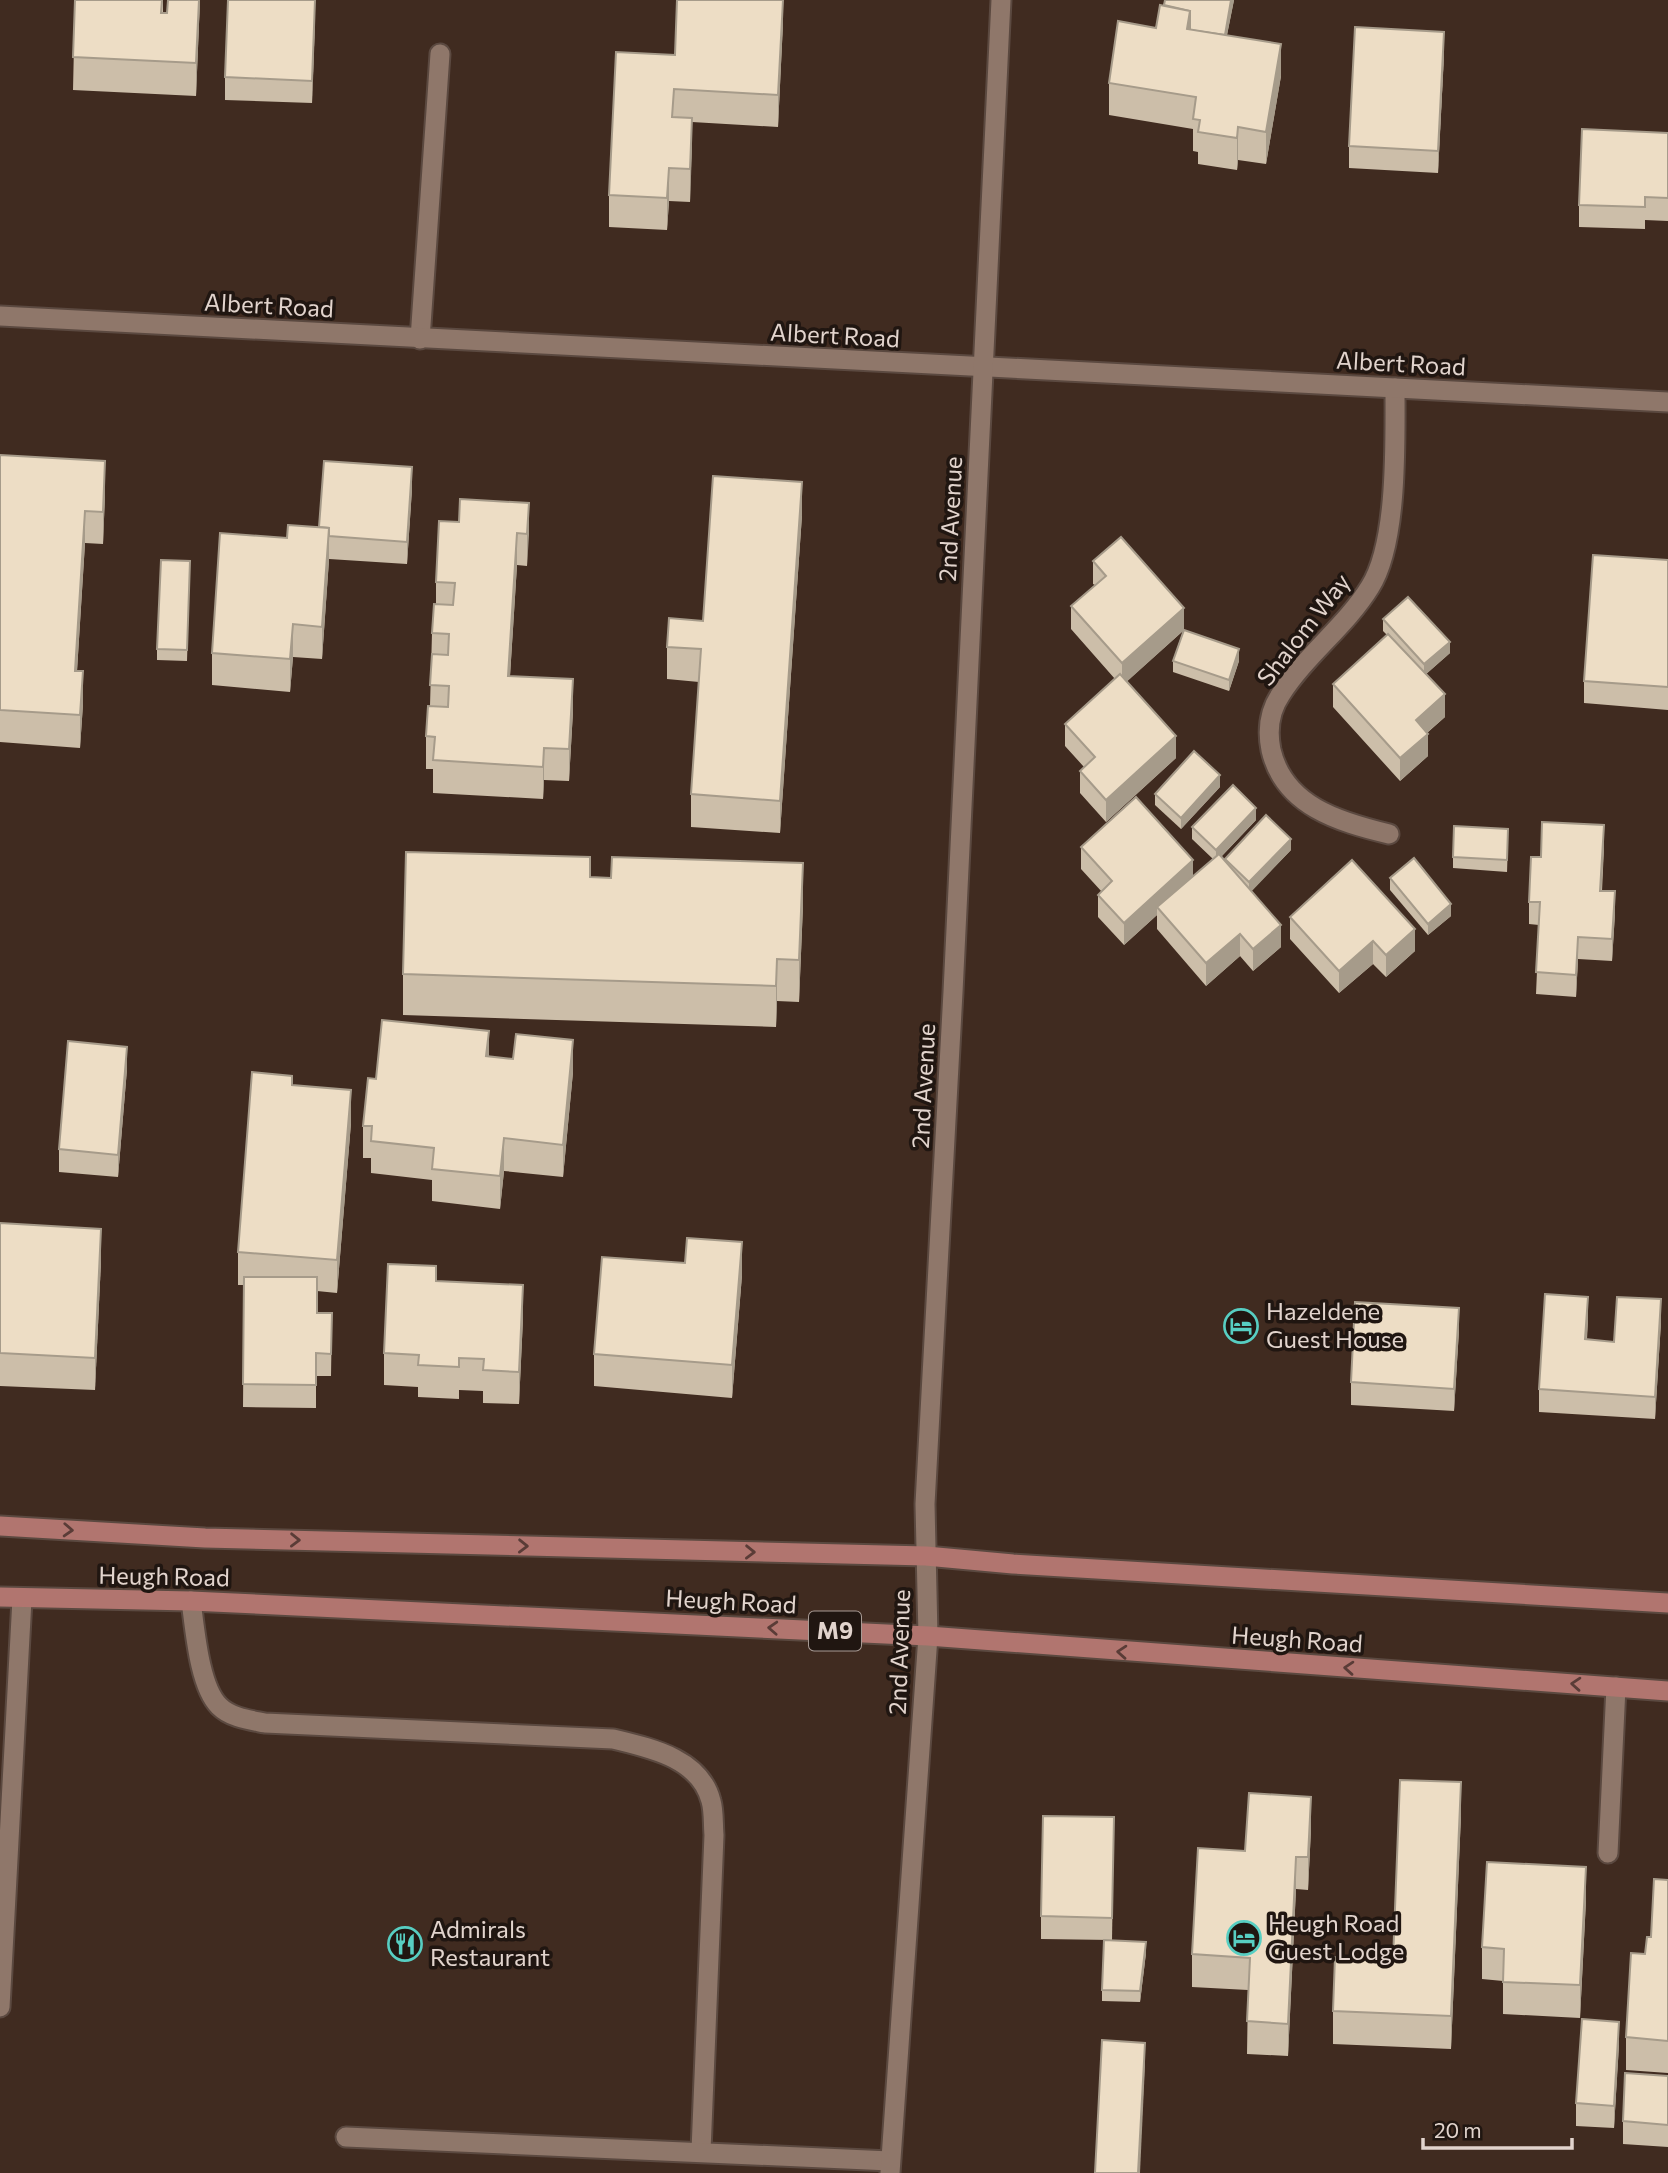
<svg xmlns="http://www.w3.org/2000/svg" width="1668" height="2173" viewBox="0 0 1668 2173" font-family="Commissioner,sans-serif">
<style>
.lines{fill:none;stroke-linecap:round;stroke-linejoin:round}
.service-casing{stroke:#5b4940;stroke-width:23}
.minor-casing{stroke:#5b4940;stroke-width:23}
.primary-casing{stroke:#5b4940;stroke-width:23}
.service{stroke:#8f776a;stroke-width:19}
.minor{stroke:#8f776a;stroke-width:19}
.primary{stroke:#b1756f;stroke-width:19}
.wall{fill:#ccbea9}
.shaded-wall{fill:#a69b8a}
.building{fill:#edddc5;stroke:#a69b8a;stroke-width:2}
.oneway{stroke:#5a3c37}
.labels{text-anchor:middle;stroke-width:7;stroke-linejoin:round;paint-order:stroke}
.shield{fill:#201611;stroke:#a89b95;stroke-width:2}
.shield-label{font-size:23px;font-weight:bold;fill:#e2d4cd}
.street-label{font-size:24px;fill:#e2d4cd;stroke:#201611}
.poi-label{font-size:24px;fill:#e2d4cd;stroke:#201611;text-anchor:start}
</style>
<rect width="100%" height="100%" fill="#402b20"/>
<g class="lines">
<!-- service casing -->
<g class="service-casing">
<g id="service">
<path d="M420 339 440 54"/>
<path d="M1389 834C1339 822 1284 806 1271 750 1267 730 1270 710 1281 694 1306 655 1346 626 1370 587 1398 543 1395 441 1395 388"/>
<path d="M191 1601C195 1629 199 1686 219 1706 231 1718 250 1720 265 1723L613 1739C650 1748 700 1758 711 1801 714 1811 713 1824 714 1835L701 2151"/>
<path d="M1608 1853 1616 1687"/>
<path d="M0 2007 22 1599"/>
<path d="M346 2137 890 2161"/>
</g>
</g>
<!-- minor casing -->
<g class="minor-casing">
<g id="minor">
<path d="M0 316 1668 402"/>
<path d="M890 2173 928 1636 925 1504 953 992 1001 0"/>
</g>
</g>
<!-- primary casing -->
<g class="primary-casing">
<g id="primary">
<path d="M0 1526 205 1538 926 1556 1013 1564 1668 1603"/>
<path d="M0 1597 191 1601 928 1636 1668 1691"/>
</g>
</g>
<!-- service -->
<use href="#service" class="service"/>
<!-- minor -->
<use href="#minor" class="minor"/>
<!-- primary -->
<use href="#primary" class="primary"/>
</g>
<!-- wall -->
<g class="wall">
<path d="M75 0H163V13H167L200 0 196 96 73 90Z"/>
<path d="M1165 0H1234L1227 35 1281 76 1266 164 1238 160 1237 170 1198 164V152L1193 151V129L1109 115V83L1156 28Z"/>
<path d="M315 20 312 103 225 100V77Z"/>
<path d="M783 23 778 127 692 122 690 202 669 201 667 230 609 227V195L675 55Z"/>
<path d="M1444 55 1438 173 1349 168V146Z"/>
<path d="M1668 133V221L1645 220V229L1579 227V205Z"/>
<path d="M0 455 105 494 103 544 85 543 77 671 83 704 80 748 0 742Z"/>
<path d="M412 489 407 564 329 559 322 659 293 657 290 692 212 685V653L319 527Z"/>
<path d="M529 503 527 566 517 565 510 676 573 711 569 781 544 780 543 799 433 793V769H426V736L430 706 432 633 436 604V582L459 522Z"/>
<path d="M802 515 780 833 691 827V794L699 682 667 679V647L703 621Z"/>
<path d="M1668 560V710L1584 703V681Z"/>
<path d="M190 561 187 661 157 660V649Z"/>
<path d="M1093 561 1184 630 1239 661 1229 691 1173 672V661L1183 631 1126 682 1176 758 1106 822 1080 793V771L1084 767 1065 746V724L1115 679 1071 629V606L1095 585 1093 584Z"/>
<path d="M1383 619 1450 653 1426 674 1445 717 1427 733 1428 756 1400 781 1333 707V684L1387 635 1383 631Z"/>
<path d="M1220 787 1181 829 1155 805V794Z"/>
<path d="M1256 820 1221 857 1225 860 1291 850 1251 891 1281 947 1253 971 1240 956 1206 986 1157 929V915L1124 945 1098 917V895L1102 892 1081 869V847L1193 876 1213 859 1192 839V827Z"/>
<path d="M1508 841 1507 872 1453 868V857Z"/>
<path d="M1604 847 1602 891 1615 913 1612 961 1578 959 1576 997 1536 994 1539 925 1529 924V902L1541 857Z"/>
<path d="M590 878 803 905 799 1002 777 1001 776 1027 403 1015V974Z"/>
<path d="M1390 878 1451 916 1428 935 1390 890Z"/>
<path d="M1290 917 1415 951 1386 977 1373 964 1339 993 1290 939Z"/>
<path d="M489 1056 573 1072 563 1177 504 1171 500 1209 432 1201V1180L371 1173V1158H363V1126L376 1079Z"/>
<path d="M127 1069 118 1177 59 1172V1149Z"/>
<path d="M292 1085 351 1123 337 1293 317 1291V1313H332L331 1376H316V1408L243 1407 244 1285H238V1252Z"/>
<path d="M0 1223 101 1261 95 1390 0 1386Z"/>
<path d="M742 1275 732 1398 594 1386V1354Z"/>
<path d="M436 1281 523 1318 519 1404 483 1403V1391L459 1390V1399L418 1397V1387L384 1385V1353Z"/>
<path d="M1588 1319 1587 1339 1614 1342 1661 1322 1655 1419 1539 1412V1389Z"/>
<path d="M1459 1330 1454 1411 1351 1405V1382Z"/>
<path d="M1461 1815 1451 2049 1333 2044V2011L1393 1960Z"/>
<path d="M1114 1817 1112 1940 1041 1939V1916Z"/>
<path d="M1311 1829 1308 1890 1296 1889 1288 2056 1247 2054 1248 1990 1192 1987V1954L1245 1851Z"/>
<path d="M1668 1880V2073L1626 2070V2037L1645 1954Z"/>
<path d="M1586 1900 1580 2018 1503 2014V1981L1482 1979V1947Z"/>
<path d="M1146 1953 1140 2002 1102 2001V1990Z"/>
<path d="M1619 2044 1614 2128 1576 2126V2103Z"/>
<path d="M1668 2076V2147L1623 2144V2121Z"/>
</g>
<!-- shaded-wall -->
<g class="shaded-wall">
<path d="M199 0H200L196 96V63Z"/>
<path d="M315 0V20L312 103V81Z"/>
<path d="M783 0V23L778 127V95Z"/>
<path d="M1231 0H1234L1224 50V38Z"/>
<path d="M1190 11V43L1187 29Z"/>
<path d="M1444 32V55L1438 173V151Z"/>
<path d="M1281 44V76L1266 164V132Z"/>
<path d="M692 118V151L690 202V169Z"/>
<path d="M1238 127V160L1237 170V138Z"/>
<path d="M669 168V201L667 230V198Z"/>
<path d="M105 461V494L103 544V512Z"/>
<path d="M412 467V489L407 564V542Z"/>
<path d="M802 482V515L780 833V801Z"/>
<path d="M529 503V535L527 566V534Z"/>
<path d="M85 511V543L75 703V671Z"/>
<path d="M329 528V561L322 659V627Z"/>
<path d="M517 533V565L508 708V676Z"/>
<path d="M1184 608V630L1122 686V663Z"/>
<path d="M293 624V657L290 692V659Z"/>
<path d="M1450 642V653L1424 676V664Z"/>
<path d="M1239 649V661L1229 691V680Z"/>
<path d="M83 671V704L80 748V715Z"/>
<path d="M573 679V711L569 781V749Z"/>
<path d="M1445 694V717L1416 742V720Z"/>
<path d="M1428 734V756L1400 781V758Z"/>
<path d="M1176 736V758L1106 822V800Z"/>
<path d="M544 748V780L543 799V767Z"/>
<path d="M1220 775V787L1181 829V818Z"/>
<path d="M1256 808V820L1216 862V850Z"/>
<path d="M1604 825V847L1600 913V891Z"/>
<path d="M1291 839V850L1249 894V882Z"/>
<path d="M1193 860V883L1157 907V915L1124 945V923Z"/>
<path d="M803 863V905L799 1002V960Z"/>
<path d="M1615 891V913L1612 961V939Z"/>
<path d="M1451 904V916L1428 935V924Z"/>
<path d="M1281 925V947L1253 971V949Z"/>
<path d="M1415 929V951L1386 977V955Z"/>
<path d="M1240 934V956L1206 986V963Z"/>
<path d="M1578 937V959L1576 997V975Z"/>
<path d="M1373 941V964L1339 993V971Z"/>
<path d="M777 959V1001L776 1027V986Z"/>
<path d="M489 1031V1063L486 1056Z"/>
<path d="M573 1040V1072L563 1177V1145Z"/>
<path d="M127 1047V1069L118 1177V1155Z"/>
<path d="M351 1090V1123L337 1293V1260Z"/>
<path d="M504 1138V1171L500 1209V1176Z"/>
<path d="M101 1229V1261L95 1390V1358Z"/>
<path d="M742 1242V1275L732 1398V1365Z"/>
<path d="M523 1285V1318L519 1404V1372Z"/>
<path d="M1588 1297V1319L1585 1362V1339Z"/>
<path d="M1661 1299V1322L1655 1419V1397Z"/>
<path d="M1459 1308V1330L1454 1411V1389Z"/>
<path d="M1461 1782V1815L1451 2049V2016Z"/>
<path d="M1311 1797V1829L1308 1890V1857Z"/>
<path d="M1296 1857V1889L1288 2056V2024Z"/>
<path d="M1586 1867V1900L1580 2018V1985Z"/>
<path d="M1146 1942V1953L1140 2002V1991Z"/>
<path d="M1619 2022V2044L1614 2128V2106Z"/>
<path d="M1145 2043V2065L1140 2173H1138Z"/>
</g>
<!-- building -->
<g class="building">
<path d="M75 0H162L161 13H167L168 0H199L196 63 73 57Z"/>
<path d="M228 0H315L312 81 225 77Z"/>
<path d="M677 0H783L778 95 674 89 672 117 692 118 690 169 669 168 667 198 609 195 616 52 675 55Z"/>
<path d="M1165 0H1231L1225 35 1190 30V11L1164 5Z"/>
<path d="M1160 5 1190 11 1187 29 1281 44 1266 132 1238 127 1237 138 1198 132 1200 120 1193 119 1196 97 1109 83 1118 21 1156 28Z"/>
<path d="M1355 27 1444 32 1438 151 1349 146Z"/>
<path d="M1582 129 1668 133V198L1645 197V207L1579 205Z"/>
<path d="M0 455 105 461 103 512 85 511 75 671H83L80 715 0 710Z"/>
<path d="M324 461 412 467 407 542 329 536V528L319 527Z"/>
<path d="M713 476 802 482 780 801 691 794 701 649 667 647 669 618 703 621Z"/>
<path d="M460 499 529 503 527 534 517 533 508 676 573 679 569 749 544 748 543 767 433 760 435 737 426 736 428 706 448 707 449 686 430 685 432 654 448 655 449 634 432 633 434 604 453 605 455 583 436 582 439 521 459 522Z"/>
<path d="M288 525 329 528 322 627 293 624 290 659 212 653 220 533 287 538Z"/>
<path d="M1121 537 1184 608 1122 663 1071 606 1106 576 1093 561Z"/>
<path d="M1593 555 1668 560V687L1584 681Z"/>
<path d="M161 560 190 561 187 650 157 649Z"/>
<path d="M1408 597 1450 642 1424 664 1383 619Z"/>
<path d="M1184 630 1239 649 1229 680 1173 661Z"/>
<path d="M1388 634 1445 694 1416 720 1428 734 1400 758 1333 684Z"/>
<path d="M1120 674 1176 736 1106 800 1080 771 1095 757 1065 724Z"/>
<path d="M1194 751 1220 775 1181 818 1155 794Z"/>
<path d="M1233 785 1256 808 1216 850 1192 827Z"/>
<path d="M1136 797 1193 860 1124 923 1098 895 1112 881 1081 847Z"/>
<path d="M1266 815 1291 839 1249 882 1225 859Z"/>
<path d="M1542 822 1604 825 1600 891H1615L1612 939 1578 937 1576 975 1536 972 1540 902H1529L1531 857H1541Z"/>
<path d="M1454 826 1508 829 1507 860 1453 857Z"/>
<path d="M406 852 590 857V877L611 878 612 857 803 863 799 960 777 959 776 986 403 974Z"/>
<path d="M1219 854 1281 925 1253 949 1240 934 1206 963 1157 907Z"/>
<path d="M1414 858 1451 904 1428 924 1390 878Z"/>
<path d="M1352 860 1415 929 1386 955 1373 941 1339 971 1290 917Z"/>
<path d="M382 1020 489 1031 486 1056 513 1059 516 1034 573 1040 563 1145 504 1138 500 1176 432 1169 434 1148 371 1141 372 1126H363L368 1078 376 1079Z"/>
<path d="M68 1041 127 1047 118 1155 59 1149Z"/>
<path d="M252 1072 292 1076V1085L351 1090 337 1260 238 1252Z"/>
<path d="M0 1223 101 1229 95 1358 0 1353Z"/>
<path d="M687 1238 742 1242 732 1365 594 1354 602 1257 685 1263Z"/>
<path d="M388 1264 436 1266V1281L523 1285 519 1372 483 1370 484 1359 459 1358V1367L418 1365 419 1355 384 1353Z"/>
<path d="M244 1277H317V1313H332L331 1354 316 1353V1385L243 1384Z"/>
<path d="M1545 1294 1588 1297 1585 1339 1614 1342 1617 1297 1661 1299 1655 1397 1539 1389Z"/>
<path d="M1355 1302 1459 1308 1454 1389 1351 1382Z"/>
<path d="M1400 1780 1461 1782 1451 2016 1333 2011 1335 1957 1393 1960Z"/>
<path d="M1249 1793 1311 1797 1308 1857H1296L1288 2024 1247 2021 1250 1958 1192 1954 1198 1848 1245 1851Z"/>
<path d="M1043 1816 1114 1817 1112 1918 1041 1916Z"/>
<path d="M1487 1862 1586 1867 1580 1985 1503 1982 1504 1949 1482 1947Z"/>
<path d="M1654 1879 1668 1880V2041L1626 2037 1631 1953 1645 1954 1647 1937H1651Z"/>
<path d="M1104 1940 1146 1942 1140 1991 1102 1990Z"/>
<path d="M1582 2019 1619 2022 1614 2106 1576 2103Z"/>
<path d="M1102 2040 1145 2043 1138 2173H1095Z"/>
<path d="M1625 2073 1668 2076V2125L1623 2121Z"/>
</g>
<!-- one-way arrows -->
<defs><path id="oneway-chevron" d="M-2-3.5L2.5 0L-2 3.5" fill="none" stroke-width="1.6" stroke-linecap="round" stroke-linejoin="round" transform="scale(1.75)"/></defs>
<g class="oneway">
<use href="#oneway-chevron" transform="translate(68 1530) rotate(3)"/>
<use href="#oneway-chevron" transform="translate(295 1540) rotate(1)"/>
<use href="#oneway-chevron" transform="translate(523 1546) rotate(1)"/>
<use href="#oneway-chevron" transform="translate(750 1552) rotate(1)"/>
<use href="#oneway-chevron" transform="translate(773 1628) rotate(-177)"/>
<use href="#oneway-chevron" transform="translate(1122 1652) rotate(-176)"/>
<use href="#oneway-chevron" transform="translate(1349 1668) rotate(-176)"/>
<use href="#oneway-chevron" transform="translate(1576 1684) rotate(-176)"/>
</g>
<!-- icons -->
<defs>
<g id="hotel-ring" transform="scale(1.75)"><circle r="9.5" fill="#201611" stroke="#57cec2" stroke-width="1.5"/><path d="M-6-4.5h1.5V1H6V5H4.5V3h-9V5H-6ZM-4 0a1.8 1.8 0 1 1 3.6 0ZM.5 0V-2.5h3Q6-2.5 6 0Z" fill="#57cec2"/></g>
<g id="restaurant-ring" transform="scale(1.75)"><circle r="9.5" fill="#201611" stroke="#57cec2" stroke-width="1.5"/><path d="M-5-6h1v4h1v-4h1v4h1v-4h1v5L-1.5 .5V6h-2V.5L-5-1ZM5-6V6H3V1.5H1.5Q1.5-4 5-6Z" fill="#57cec2"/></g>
</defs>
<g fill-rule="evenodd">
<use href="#hotel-ring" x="1241" y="1326"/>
<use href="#hotel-ring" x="1244" y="1938"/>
<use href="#restaurant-ring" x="405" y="1944"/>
</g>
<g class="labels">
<!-- shield labels -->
<rect class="shield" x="809" y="1611.5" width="52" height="39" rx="5"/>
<g class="shield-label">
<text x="835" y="1639">M9</text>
</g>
<!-- street labels -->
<g class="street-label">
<text transform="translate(269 306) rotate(3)" y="8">Albert Road</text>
<text transform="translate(835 336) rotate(3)" y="8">Albert Road</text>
<text transform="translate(1401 364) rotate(3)" y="8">Albert Road</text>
<text transform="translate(951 519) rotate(-87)" y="8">2nd Avenue</text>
<text transform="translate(1304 630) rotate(-52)" y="8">Shalom Way</text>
<text transform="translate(924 1086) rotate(-87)" y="8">2nd Avenue</text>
<text transform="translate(164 1577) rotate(1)" y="8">Heugh Road</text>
<text transform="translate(731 1602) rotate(3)" y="8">Heugh Road</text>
<text transform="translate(1297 1640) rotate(4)" y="8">Heugh Road</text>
<text transform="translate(900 1652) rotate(-88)" y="8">2nd Avenue</text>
</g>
<!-- poi labels -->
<g class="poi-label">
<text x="1266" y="1320">Hazeldene<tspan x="1266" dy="28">Guest House</tspan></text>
<text x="1268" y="1932">Heugh Road<tspan x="1268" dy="28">Guest Lodge</tspan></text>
<text x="430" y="1938">Admirals<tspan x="430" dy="28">Restaurant</tspan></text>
</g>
</g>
<!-- scale -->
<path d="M1423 2138v10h149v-10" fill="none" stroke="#e2d4cd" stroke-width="3.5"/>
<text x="1434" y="2138" font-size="21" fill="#e2d4cd" stroke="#201611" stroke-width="5" paint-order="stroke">20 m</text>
</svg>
